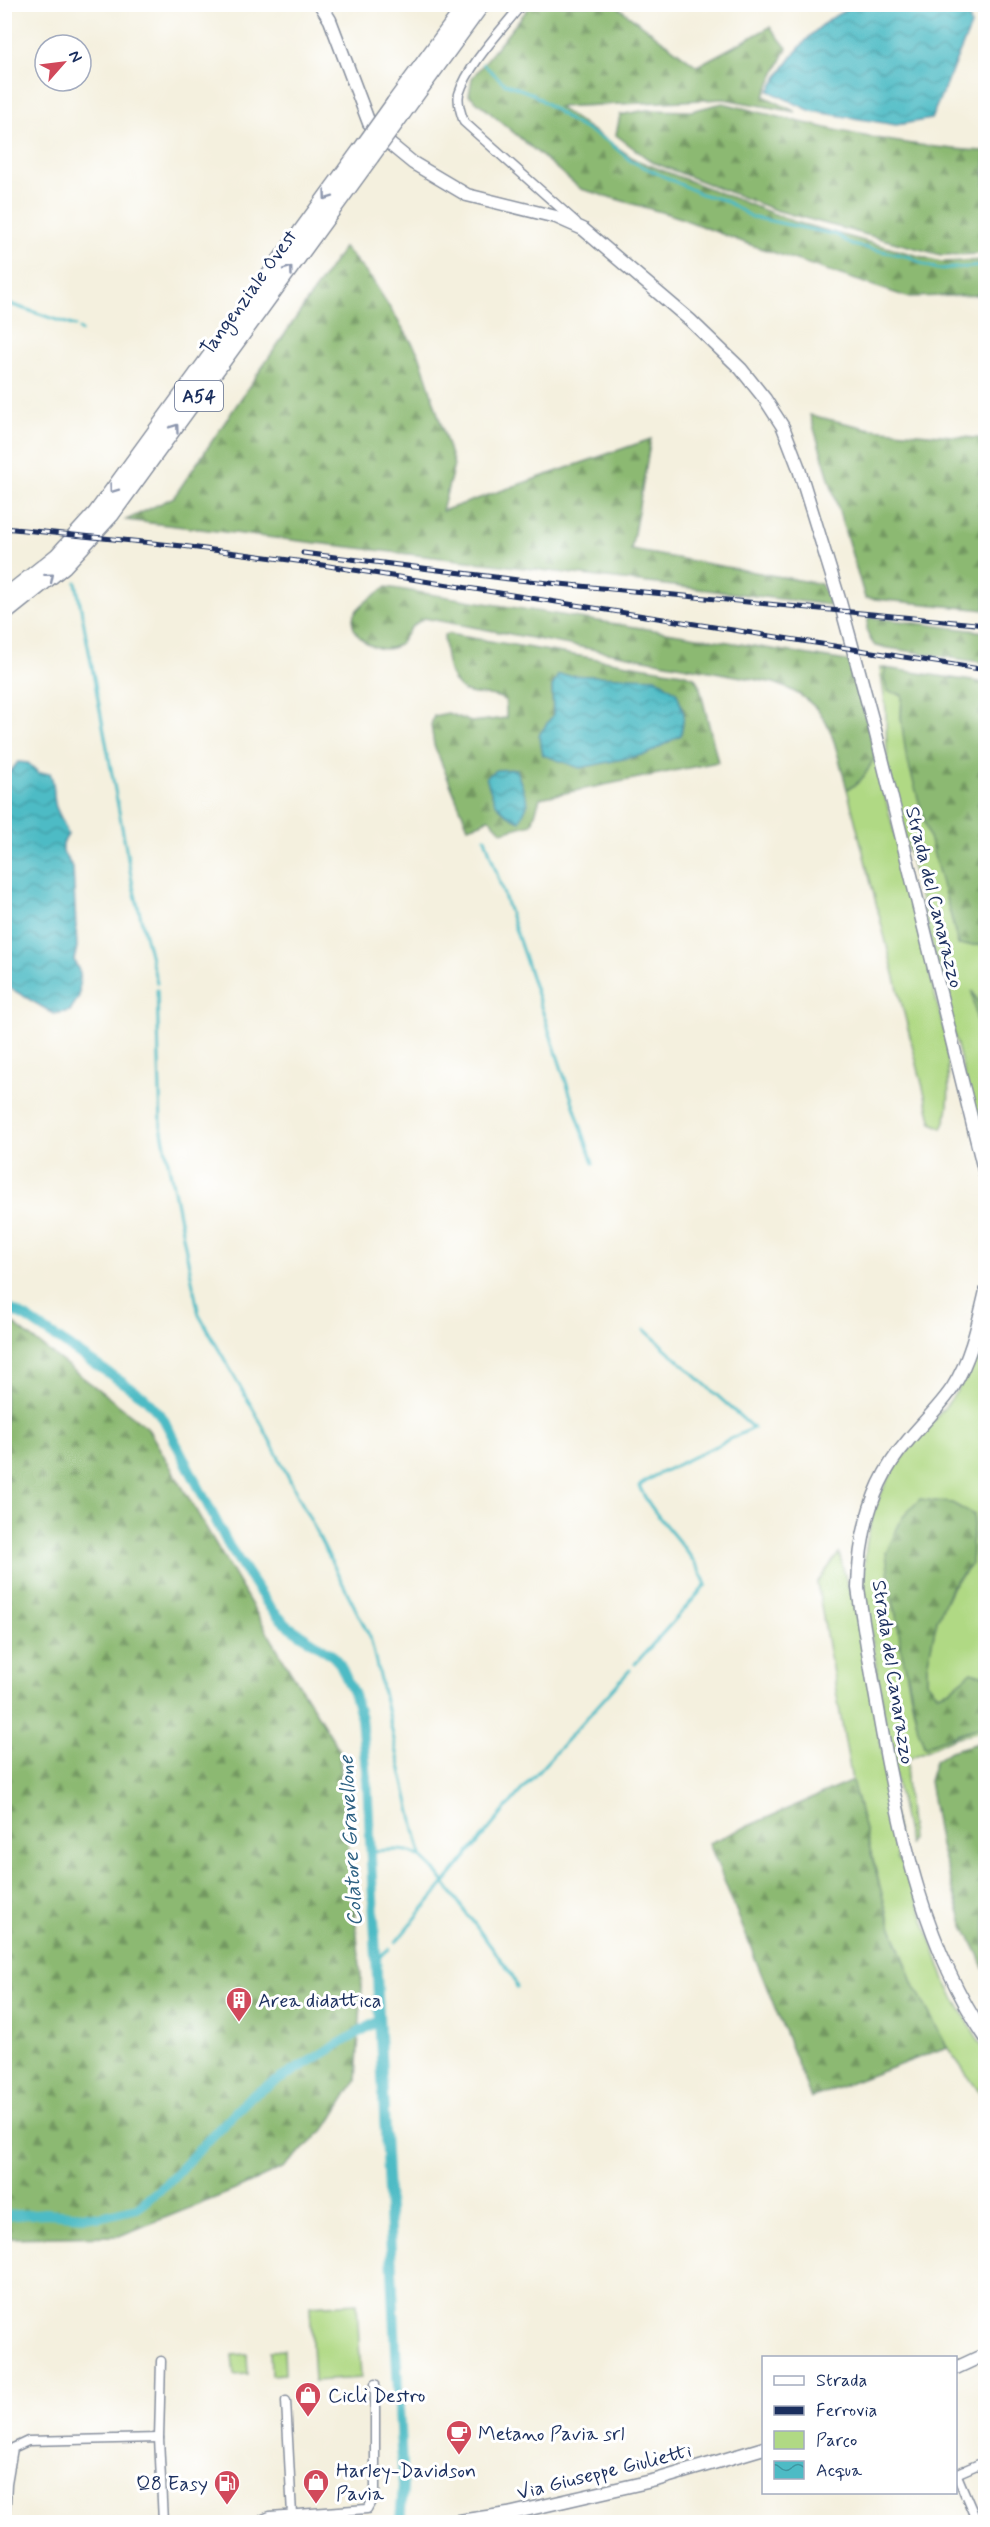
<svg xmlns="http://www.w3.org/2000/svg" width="990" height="2527" viewBox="0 0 990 2527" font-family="Mynerve,sans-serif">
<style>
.green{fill:#b0d984;stroke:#668471;stroke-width:1.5}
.forest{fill:url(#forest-firs);stroke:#547468;stroke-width:1.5;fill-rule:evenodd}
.water{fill:url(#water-waves);stroke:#347592;stroke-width:1.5}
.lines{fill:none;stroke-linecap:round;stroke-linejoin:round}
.stream{stroke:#4dbbc5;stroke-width:3}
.canal{stroke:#4dbbc5;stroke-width:10}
.street-casing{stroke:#88909e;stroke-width:11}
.secondary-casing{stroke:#88909e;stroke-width:15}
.highway-casing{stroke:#88909e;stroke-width:18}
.street{stroke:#fff;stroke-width:8}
.secondary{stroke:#fff;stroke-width:12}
.highway{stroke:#fff;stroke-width:15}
.rail-casing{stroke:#1b2f5e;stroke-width:5}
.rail{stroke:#fff;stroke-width:3;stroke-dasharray:9;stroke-linecap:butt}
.highway-bridge-casing{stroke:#88909e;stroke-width:18;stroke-linecap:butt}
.highway-bridge{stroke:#fff;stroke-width:15}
.oneway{stroke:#8d97ae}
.labels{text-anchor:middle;stroke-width:6;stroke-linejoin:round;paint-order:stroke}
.shield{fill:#fff;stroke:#5f6d8e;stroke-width:1.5}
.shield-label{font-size:18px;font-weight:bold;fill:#1b2f5e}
.street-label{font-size:20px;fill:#1b2f5e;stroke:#fff}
.poi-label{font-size:20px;fill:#1b2f5e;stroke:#fff;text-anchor:start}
.water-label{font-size:21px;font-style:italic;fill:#2c6082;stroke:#fff}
</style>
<defs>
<pattern id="forest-firs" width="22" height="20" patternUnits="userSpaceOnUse" patternTransform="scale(1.5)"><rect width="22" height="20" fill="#8cb972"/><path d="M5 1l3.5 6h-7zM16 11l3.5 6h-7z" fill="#729761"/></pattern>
<pattern id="water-waves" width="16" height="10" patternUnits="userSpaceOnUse" patternTransform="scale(1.5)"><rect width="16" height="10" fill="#4dbbc5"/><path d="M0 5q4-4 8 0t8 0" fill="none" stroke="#3f98a3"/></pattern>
</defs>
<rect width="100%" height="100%" fill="#fff"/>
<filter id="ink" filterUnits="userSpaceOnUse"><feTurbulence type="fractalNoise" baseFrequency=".0167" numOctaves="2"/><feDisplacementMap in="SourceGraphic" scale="12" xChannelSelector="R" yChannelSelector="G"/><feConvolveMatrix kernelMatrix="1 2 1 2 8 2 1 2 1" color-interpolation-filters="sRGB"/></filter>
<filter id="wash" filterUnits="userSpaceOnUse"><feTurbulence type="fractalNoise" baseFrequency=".008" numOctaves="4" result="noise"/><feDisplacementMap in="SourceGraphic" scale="24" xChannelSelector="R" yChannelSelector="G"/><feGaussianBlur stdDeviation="1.35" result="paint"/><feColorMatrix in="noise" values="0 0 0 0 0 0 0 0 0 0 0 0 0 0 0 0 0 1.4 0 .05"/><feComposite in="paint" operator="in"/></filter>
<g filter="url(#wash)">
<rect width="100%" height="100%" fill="#f4f0de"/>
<!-- green -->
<g class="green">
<path d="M880 668H885L884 679 902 695 901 718 958 945H985V1013L973 993 985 1073V1123L976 1122 887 764 886 710Z"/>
<path d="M875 756 947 1042C947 1064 953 1110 942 1128L932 1123 847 789C862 784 868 770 875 756Z"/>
<path d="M985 1312V1367L982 1373 986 1376 985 1676 972 1672 950 1690 937 1694 927 1682V1665L937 1620 953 1586 971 1564 974 1515 891 1594C904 1644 907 1698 924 1746L980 1727 985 1726V1730L954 1738 904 1761 908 1765 906 1779 911 1839 909 1844C896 1780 883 1716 874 1651 870 1626 864 1600 864 1575 864 1544 871 1514 884 1487 905 1444 947 1415 967 1373 976 1354 980 1332 985 1312Z"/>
<path d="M839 1553 848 1587 853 1594 898 1838 897 1858 906 1867 945 1981 985 2052V2100L947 2047 914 1985 888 1917 852 1781 817 1583Z"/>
<path d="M357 2303 361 2378 314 2381 310 2306Z"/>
<path d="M284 2350 285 2374 271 2375 270 2351Z"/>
<path d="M247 2354 248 2374 234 2375 232 2355Z"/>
</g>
<!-- forest -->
<g class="forest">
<path d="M531 5H615L697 66 770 27 787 48 764 96 796 112 724 99 558 107 636 160 795 222 941 262 985 260V295L907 297 748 244 675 216 581 189 469 95 472 78Z"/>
<path d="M723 103C809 125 896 147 985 151V254L941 255 775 210 652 162 616 135 620 115 647 110 691 111Z"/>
<path d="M344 247 373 281 419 354 454 465 442 511 651 439 631 550 821 584 831 605 126 520 174 497Z"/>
<path d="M810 415 871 429 985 439V610L865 598Z"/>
<path d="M386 587 853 662 875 756C868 770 862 784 847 789 832 736 832 703 774 683L424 618C419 622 412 625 409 630 404 638 403 643 394 647 377 655 346 635 354 615 360 603 375 596 386 587Z"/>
<path d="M869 617 985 632V663L875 646C867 636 865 630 869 617Z"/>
<path d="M448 634 682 673 694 677 699 684 718 762 540 798 532 824 502 832 489 818 481 823 468 827 434 745 431 725 434 716 448 713 471 722 506 718V701C496 694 486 695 474 694 447 690 445 657 444 635ZM552 687 581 768 553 715Z"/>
<path d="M885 668 985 683V945H959L906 755 901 718 902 695 887 691 884 679Z"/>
<path d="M972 991 985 1013V1073Z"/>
<path d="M5 1321 11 1322 147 1427 291 1672 339 1749 362 1987 356 2080 327 2127 284 2167 235 2190 119 2236 5 2238Z"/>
<path d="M920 1499 952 1503 974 1515 971 1564 952 1586 937 1620 927 1665V1682L938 1694 950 1690 972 1672 986 1676 985 1726 960 1733 925 1747 918 1729 908 1677 900 1647 899 1625 891 1594 886 1553 902 1518Z"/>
<path d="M985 1741H986L985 1969 963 1924 940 1846 929 1781 935 1761 950 1751Z"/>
<path d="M852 1781 888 1917 914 1985 947 2047 811 2098 709 1843Z"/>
</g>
<!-- water -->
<g class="water">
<path d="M857 5 958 4 968 8 971 26 931 119 896 125 811 111 769 91C791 55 817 20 857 5Z"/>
<path d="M558 675 657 678 677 693 684 714 681 735 647 754 580 768 543 755 539 735 553 715 552 687Z"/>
<path d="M18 762 28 763 39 773H50C56 785 52 794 56 807 60 817 65 824 68 835L63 843V852L73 868 77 947 74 960 80 973 79 996 70 1011 54 1014 5 985V772H10Z"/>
<path d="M516 769 528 803 520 821C496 811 493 801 486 777L497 770Z"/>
</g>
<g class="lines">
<!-- stream -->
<g class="stream">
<path d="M483 64 504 83 533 94 572 122 609 142 631 161 701 194 724 200 752 217 837 235 852 245 910 257 925 265 938 269 986 266"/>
<path d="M4 302 75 326"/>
<path d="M79 329 81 331"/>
<path d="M76 582 133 886 157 983"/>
<path d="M485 838 593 1163"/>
<path d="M157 990 161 1126 199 1315 261 1423 370 1637 421 1855"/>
<path d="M635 1664 706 1585C692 1548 656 1522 639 1486L654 1476 753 1428 645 1330"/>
<path d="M369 1851C400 1850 412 1845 434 1869L512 1975 517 1987"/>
<path d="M396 1942 518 1794 630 1670"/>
<path d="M375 1960 389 1949"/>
</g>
<!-- canal -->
<g class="canal">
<path d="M4 1306 27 1318 144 1397 163 1418 229 1546 271 1609 288 1626 331 1654 340 1664 354 1695 361 1718 367 1780 403 2487 400 2522"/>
<path d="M4 2216 46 2213 99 2217 137 2208 165 2185 251 2096 378 2021"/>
</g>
</g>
</g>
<g filter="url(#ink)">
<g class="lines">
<!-- street casing -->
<g class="street-casing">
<g id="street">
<path d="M522 4C502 30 469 63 459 94 457 102 461 114 464 122L576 222"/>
<path d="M161 2361 159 2438 163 2522"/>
<path d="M286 2401 292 2515"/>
<path d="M956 2473 977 2522"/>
<path d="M956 2474 986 2461"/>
<path d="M5 2522 7 2483 13 2448 28 2441 159 2438"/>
<path d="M263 2522V2519L270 2516 367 2509 375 2494V2384"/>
</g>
</g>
<!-- secondary casing -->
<g class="secondary-casing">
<g id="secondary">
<path d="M320 4 330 20 369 123 391 145 413 163 467 195 556 217 583 229 690 320 741 369 765 399 783 427 798 466 840 602 874 726 986 1178"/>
<path d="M986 1291C978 1324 971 1358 953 1387 940 1407 921 1424 906 1443 871 1483 859 1536 858 1588 865 1638 874 1687 883 1737 902 1841 926 1949 986 2038"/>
<path d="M956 2368 986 2354"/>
<path d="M452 2522 508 2514 656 2480 764 2448"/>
</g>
</g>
<!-- highway casing -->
<g class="highway-casing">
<g id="highway">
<path d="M394 103 467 4"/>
<path d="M403 113 482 4"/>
<path d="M4 598 57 556 96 513 361 149"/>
<path d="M4 614 64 566 111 515 371 157"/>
</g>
</g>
<!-- street -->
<use href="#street" class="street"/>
<!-- secondary -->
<use href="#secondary" class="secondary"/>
<!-- highway -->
<use href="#highway" class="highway"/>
<!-- rail casing -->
<g class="rail-casing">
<g id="rail">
<path d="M4 528 182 546 297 561 986 670"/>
<path d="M303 553 518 580 986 625"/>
</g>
</g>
<!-- rail -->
<use href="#rail" class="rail"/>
<!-- highway-bridge casing -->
<g class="highway-bridge-casing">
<g id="highway-bridge">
<path d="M361 149 394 103"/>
<path d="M371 157 403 113"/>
</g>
</g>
<!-- highway-bridge -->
<use href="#highway-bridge" class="highway-bridge"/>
</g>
<!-- one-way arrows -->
<defs><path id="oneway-chevron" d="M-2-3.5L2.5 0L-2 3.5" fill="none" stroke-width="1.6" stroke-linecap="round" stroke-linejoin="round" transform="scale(1.5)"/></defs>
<g class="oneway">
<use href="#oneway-chevron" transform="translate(327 196) rotate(126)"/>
<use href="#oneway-chevron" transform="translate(289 270) rotate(-54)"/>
<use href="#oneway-chevron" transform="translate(175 428) rotate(-54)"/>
<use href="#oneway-chevron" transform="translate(113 489) rotate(126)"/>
<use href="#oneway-chevron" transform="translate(50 577) rotate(-40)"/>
</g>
</g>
<!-- icons -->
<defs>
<g id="building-pin" transform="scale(1.35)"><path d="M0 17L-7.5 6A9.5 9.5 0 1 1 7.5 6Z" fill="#d1495b" stroke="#fff"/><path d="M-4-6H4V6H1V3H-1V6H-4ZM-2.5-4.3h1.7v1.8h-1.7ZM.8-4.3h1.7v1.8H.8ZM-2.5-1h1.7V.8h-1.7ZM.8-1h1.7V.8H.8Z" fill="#fff"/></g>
<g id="shop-pin" transform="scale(1.35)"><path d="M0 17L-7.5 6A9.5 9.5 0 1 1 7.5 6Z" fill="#d1495b" stroke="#fff"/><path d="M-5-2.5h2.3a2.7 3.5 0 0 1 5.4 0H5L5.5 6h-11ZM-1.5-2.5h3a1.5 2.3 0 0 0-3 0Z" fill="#fff"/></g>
<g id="cafe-pin" transform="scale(1.35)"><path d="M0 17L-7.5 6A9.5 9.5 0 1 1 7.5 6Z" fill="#d1495b" stroke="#fff"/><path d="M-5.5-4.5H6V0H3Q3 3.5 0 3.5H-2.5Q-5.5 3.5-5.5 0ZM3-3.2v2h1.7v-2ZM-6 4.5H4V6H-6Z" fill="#fff"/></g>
<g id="fuel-pin" transform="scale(1.35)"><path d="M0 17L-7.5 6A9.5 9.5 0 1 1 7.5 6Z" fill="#d1495b" stroke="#fff"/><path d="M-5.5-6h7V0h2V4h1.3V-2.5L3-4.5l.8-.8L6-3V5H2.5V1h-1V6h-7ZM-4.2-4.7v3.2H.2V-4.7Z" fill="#fff"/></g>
</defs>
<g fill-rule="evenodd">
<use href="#building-pin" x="239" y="2000"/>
<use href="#shop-pin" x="308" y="2395"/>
<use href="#cafe-pin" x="459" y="2433"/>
<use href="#shop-pin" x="316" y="2482"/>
<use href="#fuel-pin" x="227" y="2483"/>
</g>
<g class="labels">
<!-- shield labels -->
<rect class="shield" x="175" y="381" width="48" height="30" rx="4.5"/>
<g class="shield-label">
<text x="199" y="402">A54</text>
</g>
<!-- street labels -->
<g class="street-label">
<text transform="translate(248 292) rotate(-54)" y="7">Tangenziale Ovest</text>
<text transform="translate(935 897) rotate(76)" y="7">Strada del Canarazzo</text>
<text transform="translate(894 1672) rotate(81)" y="7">Strada del Canarazzo</text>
<text transform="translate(604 2471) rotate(-14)" y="7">Via Giuseppe Giulietti</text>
</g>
<!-- poi labels -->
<g class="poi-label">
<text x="258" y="2007">Area didattica</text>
<text x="328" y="2402">Cicli Destro</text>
<text x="478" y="2440">Metano Pavia srl</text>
<text x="336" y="2477">Harley-Davidson<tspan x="336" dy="23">Pavia</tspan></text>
<text x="208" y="2490" text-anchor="end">Q8 Easy</text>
</g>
<!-- water labels -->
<g class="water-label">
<text transform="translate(350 1841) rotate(-93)" y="7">Colatore Gravellone</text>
</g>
</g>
<!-- margin -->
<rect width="990" height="2527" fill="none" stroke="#fff" stroke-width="24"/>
<!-- legend -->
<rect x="762" y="2356" width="195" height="138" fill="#ffffff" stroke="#a4acbf" stroke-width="1.5"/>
<rect x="774" y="2376" width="30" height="9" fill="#ffffff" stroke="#a4acbf" stroke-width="1.5"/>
<text x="816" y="2386" font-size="18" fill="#1b2f5e">Strada</text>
<rect x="774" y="2406" width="30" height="9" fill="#1b2f5e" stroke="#a4acbf" stroke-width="1.5"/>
<text x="816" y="2416" font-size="18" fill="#1b2f5e">Ferrovia</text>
<rect x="774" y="2431" width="30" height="18" fill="#b0d984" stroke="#a4acbf" stroke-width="1.5"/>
<text x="816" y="2446" font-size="18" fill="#1b2f5e">Parco</text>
<rect x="774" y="2461" width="30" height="18" fill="url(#water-waves)" stroke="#a4acbf" stroke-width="1.5"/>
<text x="816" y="2476" font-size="18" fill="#1b2f5e">Acqua</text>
<!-- north arrow -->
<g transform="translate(63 63) rotate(62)"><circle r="28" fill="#ffffff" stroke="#a4acbf" stroke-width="1.5"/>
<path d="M0-4.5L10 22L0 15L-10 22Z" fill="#d1495b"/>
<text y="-9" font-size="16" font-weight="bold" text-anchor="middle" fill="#1b2f5e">N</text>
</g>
</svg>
